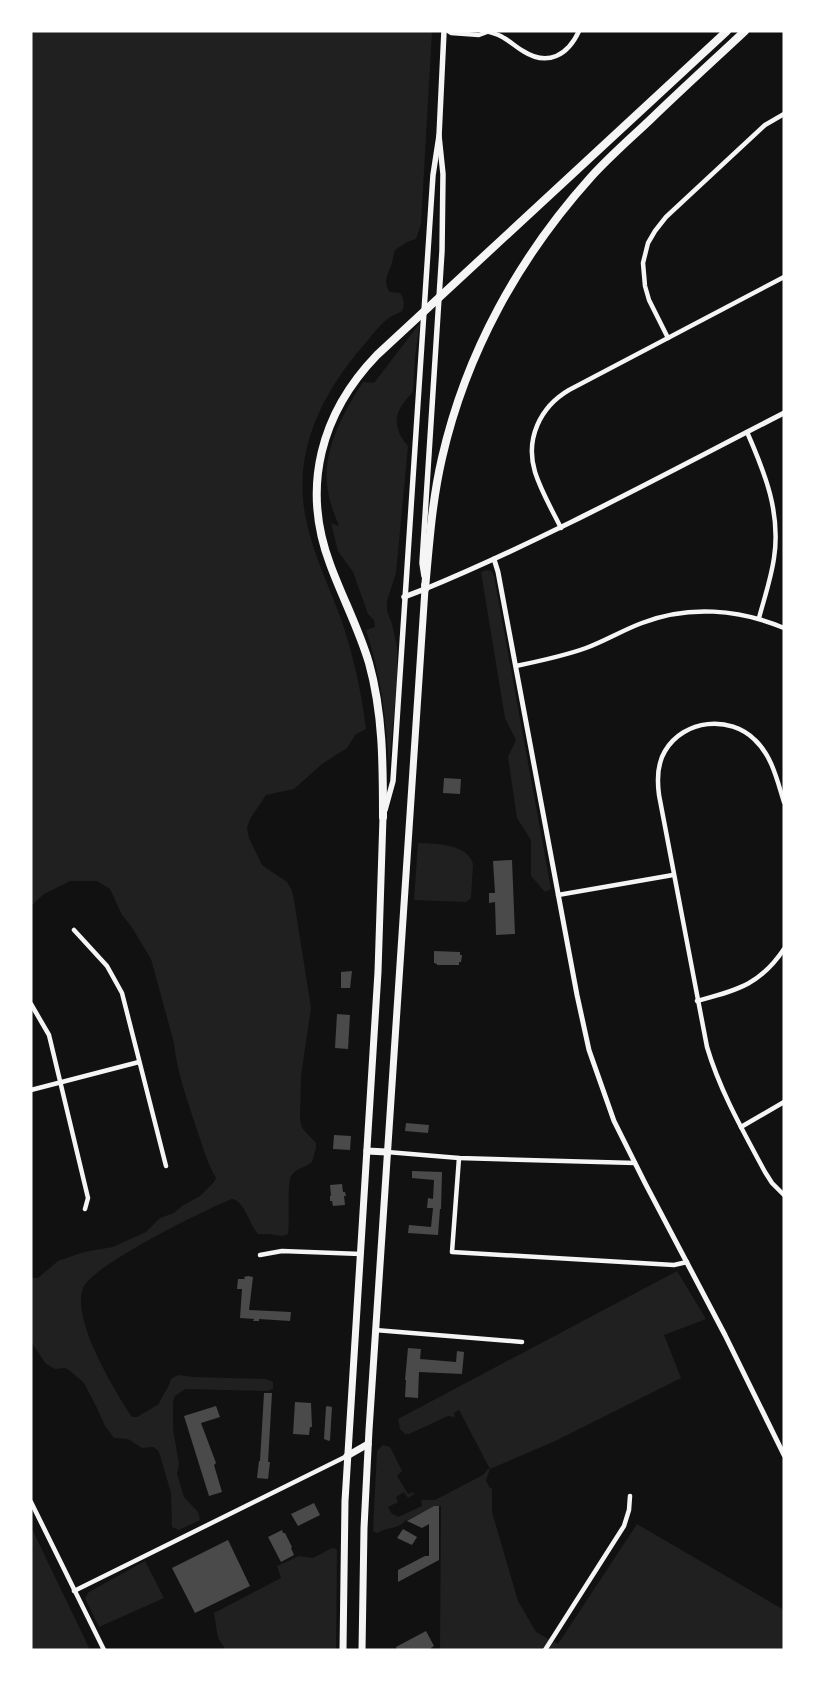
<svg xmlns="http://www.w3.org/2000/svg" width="815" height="1681" viewBox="0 0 815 1681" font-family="Roboto,sans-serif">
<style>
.green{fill:#202020}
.building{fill:#4a4a4a}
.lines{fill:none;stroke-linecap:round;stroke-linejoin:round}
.minor{stroke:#f5f5f5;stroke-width:4.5}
.tertiary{stroke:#f5f5f5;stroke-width:5}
.secondary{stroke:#f5f5f5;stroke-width:5.5}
.trunk{stroke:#f5f5f5;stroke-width:7}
.motorway{stroke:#f5f5f5;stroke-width:8}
</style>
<rect width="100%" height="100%" fill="#111"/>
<!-- green -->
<g class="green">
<path d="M31 31H432L421 224 416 239 407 242 395 250C393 255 393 261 391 266 387 275 383 283 390 292L400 293C404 298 405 305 402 311 398 314 393 315 389 318 379 325 371 337 363 346 321 394 292 454 306 519 313 554 329 586 341 619 353 654 362 694 366 729L356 734 347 748 322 764 294 789 266 795 250 819 247 828 249 838 262 865 287 882 292 891 294 900 311 1008 301 1076 300 1119 302 1128 316 1143V1148L312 1162C304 1168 294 1169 290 1178 287 1197 290 1216 288 1234 280 1238 275 1234 267 1234 264 1234 261 1234 258 1234 250 1226 245 1201 232 1199 206 1209 91 1266 83 1288 71 1319 114 1390 132 1417H137L159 1404C162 1395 169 1388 171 1379L178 1375 193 1377 266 1379 273 1382V1389L268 1391 185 1389 175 1396 173 1401V1429L179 1464 177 1474 184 1497 198 1512 200 1520 179 1530 172 1527 171 1493 159 1452C153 1444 150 1448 142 1448L128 1439 114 1438 105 1426 97 1408 84 1383 69 1370 65 1368 55 1369 46 1364 31 1342V1278H38L58 1261 84 1252 113 1247 146 1232 160 1218 174 1213 182 1206 200 1196 214 1182 216 1178C207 1163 203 1147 197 1130 188 1102 177 1073 174 1043L151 959 131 926 122 915 110 889 97 881H70L44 894 31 906Z"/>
<path d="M420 323 415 356 413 392C395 410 390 425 408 446L396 573 387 601V611L392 624 397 647V681L389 766C386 719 381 675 366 630L375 627 374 620 368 614 353 572 338 551 331 523 339 526C335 516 331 506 329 496 319 456 342 415 363 382L374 383Z"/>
<path d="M487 570 491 571 494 576 551 889 545 892 531 876V840L517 818 508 757 516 740 505 718 481 572Z"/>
<path d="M418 843C435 844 467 843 473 864L471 898 466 902 414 900Z"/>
<path d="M677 1271 706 1319 664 1335 681 1378 553 1442 490 1469 486 1480 489 1487 492 1489V1512L518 1601 536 1632 558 1644 637 1524 784 1610V1650H440L441 1506H434L407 1521 406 1520C397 1530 387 1527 377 1533L373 1531 377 1451 383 1445 390 1447 402 1471 397 1476 408 1494 413 1492 414 1494 408 1498 404 1492 396 1497 398 1502 388 1507 392 1514 395 1515 398 1517 422 1506 421 1500H435L483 1475 488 1469H490L459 1410 454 1413 455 1417 448 1416 409 1434H405L400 1429 398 1419Z"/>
<path d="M31 1527 90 1650H31Z"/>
<path d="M334 1548 337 1550 336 1650H226L218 1638 214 1613 281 1578 277 1566 299 1556 313 1558 330 1549Z"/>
<path d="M145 1561 164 1598 99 1627 85 1598 89 1592Z"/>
</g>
<!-- building -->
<g class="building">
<path d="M444 778 461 779 460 794 443 793Z"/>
<path d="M512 860 515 934 496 935 495 902 489 903V893H495L493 861Z"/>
<path d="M434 951 460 952V955H462L461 962H459V965H437V964L434 963Z"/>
<path d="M352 971 350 988H341V972Z"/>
<path d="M337 1014 350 1015 348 1049 335 1048Z"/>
<path d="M406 1123 429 1125 428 1133 405 1131Z"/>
<path d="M334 1135 351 1136 350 1150 333 1149Z"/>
<path d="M412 1171 442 1172 441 1209H440L438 1235 408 1233 409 1225 431 1227 433 1208H427L428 1198 433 1199 434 1180 412 1178Z"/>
<path d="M342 1184 343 1192H345L346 1196H344L345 1205 333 1206 332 1201H330V1196H331L330 1185Z"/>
<path d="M248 1276 253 1277 249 1310 291 1312 290 1321 259 1319V1321H253L254 1319 240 1318 242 1289H237L238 1279H245L244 1277Z"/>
<path d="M408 1348 421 1349 420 1359 456 1362 457 1351 464 1352 462 1374 419 1372 418 1398 405 1397 406 1380H405Z"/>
<path d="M264 1393H272L268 1462H270L268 1479 257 1478 259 1461H260Z"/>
<path d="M295 1402 311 1403 312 1427H310L309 1435 293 1434Z"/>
<path d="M216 1406 220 1417 201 1423 216 1463 214 1465 222 1492 209 1496 184 1416Z"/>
<path d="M327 1406 332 1407 330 1440 329 1441 324 1439 326 1407Z"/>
<path d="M314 1503 320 1515 298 1526 291 1514Z"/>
<path d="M434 1506H439V1560L398 1582V1570L425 1556H429V1524L422 1528 407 1521Z"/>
<path d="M403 1529 417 1537 412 1545 397 1538Z"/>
<path d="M282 1530 283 1533H285L292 1547 291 1548 294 1555 281 1562 268 1537Z"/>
<path d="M228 1540 250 1586 195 1613 172 1568Z"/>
<path d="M426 1631 434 1646 428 1650H397L396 1647Z"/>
</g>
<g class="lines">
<!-- minor -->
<g class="minor">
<path d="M448 31 451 33 479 35 487 32"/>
<path d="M486 31C492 33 498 34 504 38 511 42 516 47 523 51 548 67 568 55 579 31"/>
<path d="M668 338 649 300 645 286 643 263 648 243 655 231 666 217 765 125 784 114"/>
<path d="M747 432C765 473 781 513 774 558 771 579 764 599 759 618"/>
<path d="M561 528C552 510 541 491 535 472 525 439 540 407 569 390L784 277"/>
<path d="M516 666C540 661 564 656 586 648 605 641 623 630 642 623 688 605 739 609 784 628"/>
<path d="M784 802C777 780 772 756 755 740 730 715 684 719 665 751 657 764 657 780 659 795L707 1047C720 1091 743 1131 765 1172L772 1183 784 1195"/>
<path d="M558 895 673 875"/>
<path d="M74 930 107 966 122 993 166 1166"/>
<path d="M697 1001C737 990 760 985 784 949"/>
<path d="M31 1004 49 1035 88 1198 85 1209"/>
<path d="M31 1090 139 1062"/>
<path d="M741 1127 784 1102"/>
<path d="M387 1152 459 1158 635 1163"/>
<path d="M459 1158 452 1252 674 1265 687 1262"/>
<path d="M260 1255 282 1251 361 1254"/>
<path d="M375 1330 522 1342"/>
<path d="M31 1502 104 1650"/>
<path d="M74 1591 347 1456"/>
<path d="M545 1650 624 1526 629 1510 630 1496"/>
</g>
<!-- tertiary -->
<g class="tertiary">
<path d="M494 559 498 572 577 995 589 1050 614 1121 645 1183 725 1335 784 1455"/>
<path d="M425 589C548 538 665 474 784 413"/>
</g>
<!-- secondary -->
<g class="secondary">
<path d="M424 576 422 563 442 251 443 174 439 136 444 31"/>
<path d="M404 597 425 589 424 585"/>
<path d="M385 810 393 781 433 175 439 136"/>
</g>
<!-- trunk -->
<g class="trunk">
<path d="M367 1151 387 1152"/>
<path d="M347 1456 368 1444"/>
<path d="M343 1650 345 1501 378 972 383 817"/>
<path d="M362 1650 364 1528 369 1430 425 589"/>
</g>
<!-- motorway -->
<g class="motorway">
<path d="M425 589C429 545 432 501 442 458 466 353 519 257 591 177 610 156 631 138 651 119 682 89 714 60 745 31"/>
<path d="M383 817C383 765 383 713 369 663 359 629 342 597 330 564 301 487 321 413 377 355L727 31"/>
</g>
</g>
<!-- border -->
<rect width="815" height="1681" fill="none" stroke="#ffffff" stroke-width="65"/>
</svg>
